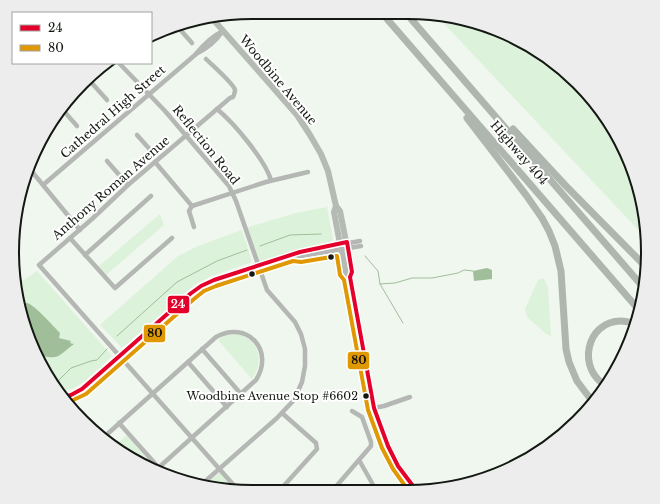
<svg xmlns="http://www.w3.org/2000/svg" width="660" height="504" viewBox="0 0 660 504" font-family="'Libre Baskerville',serif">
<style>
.green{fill:#ddf2da}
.water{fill:#a1be9b}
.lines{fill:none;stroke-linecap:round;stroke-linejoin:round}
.stream{stroke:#a1be9b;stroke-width:1}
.minor{stroke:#b4b7b4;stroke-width:4.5}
.major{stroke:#b5bbb4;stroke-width:6}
.highway{stroke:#afb5af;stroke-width:7}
.bus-1-casing{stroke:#fff;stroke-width:7}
.bus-2-casing{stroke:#fff;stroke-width:7}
.bus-1{stroke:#e4002b;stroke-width:4}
.bus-2{stroke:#e09802;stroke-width:4}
.bus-dot{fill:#131812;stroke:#fff;stroke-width:1.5}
.labels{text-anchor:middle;stroke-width:4;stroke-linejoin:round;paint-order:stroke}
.bus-label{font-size:11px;fill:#131812;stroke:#fff;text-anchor:end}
.street-label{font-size:12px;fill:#131812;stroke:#fff}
.rim{fill:none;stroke:#131812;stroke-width:2}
.line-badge{stroke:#fff;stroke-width:1.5}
.badge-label{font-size:11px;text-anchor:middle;font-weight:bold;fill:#fff}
.pale-badge-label{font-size:11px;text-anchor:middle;font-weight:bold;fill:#111}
</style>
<rect width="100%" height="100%" fill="#eff7ee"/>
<!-- green -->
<g class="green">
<path d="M436 15 470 20 554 61 608 119 643 205V235Z"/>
<path d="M327 207 333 239 330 243 258 265 246 228 296 213Z"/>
<path d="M160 214 164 225 106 275 98 267Z"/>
<path d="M242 230 252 262 212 276 194 285 122 348 100 325 178 256 198 246Z"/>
<path d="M37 271 112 356 84 382 74 388 59 392 52 385 25 329 17 280H24Z"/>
<path d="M544 278 548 288 551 336 546 334 527 317 525 309 538 280Z"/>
<path d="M235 334C259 337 265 360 252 379L218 340 225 336Z"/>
<path d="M127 435 147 459 142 463 119 452 114 447Z"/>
<path d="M220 472 235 490H220L204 486Z"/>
</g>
<!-- water -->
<g class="water">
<path d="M487 268 492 270V279L474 281 473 271Z"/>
<path d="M27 303C35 305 53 326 60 333L59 338 71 341 70 343 74 344C56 357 61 360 38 355L25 329 21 305Z"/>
</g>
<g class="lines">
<!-- stream -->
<g class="stream">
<path d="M260 246 290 235 321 234"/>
<path d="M365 256 378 271 380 284 403 323"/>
<path d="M380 284 395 283 412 278H432L458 273 464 270 473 271"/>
<path d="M117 336 177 282 217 261 247 250"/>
<path d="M49 377 58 381 71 368 91 361 97 360 107 349"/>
</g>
<!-- minor -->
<g class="minor">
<path d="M177 26 192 43"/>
<path d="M196 54C206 49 216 41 222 32"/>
<path d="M206 59C212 65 234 84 235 90 235 91 234 96 233 97L230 98 128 185 92 219 39 265 238 490"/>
<path d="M119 63 165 111 229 186 236 201 267 290 295 322 301 334 305 349V366L302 382 294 400 277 418 201 485"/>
<path d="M90 81 107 100"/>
<path d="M62 109 77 126"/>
<path d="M217 109C234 123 265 160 271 180"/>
<path d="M137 135 154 154"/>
<path d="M107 161 128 185"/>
<path d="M155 162 192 206"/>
<path d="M29 168 80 230"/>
<path d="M43 185 195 55C203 45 212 36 223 31"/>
<path d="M192 206 266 182 308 172"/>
<path d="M192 206 189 211 194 227"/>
<path d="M70 238 115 288 172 238"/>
<path d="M85 255 151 196"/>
<path d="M294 255 301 256 361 246"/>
<path d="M202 349 241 394"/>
<path d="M188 362 227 407"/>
<path d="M64 397 71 395 82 389 190 294 201 286 214 280 300 252 360 241"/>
<path d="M374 408 384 406 410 397"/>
<path d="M119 423 159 468"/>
<path d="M104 437 216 337C247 320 275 350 256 380L156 470"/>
<path d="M359 460 376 490"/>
<path d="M280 490 317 449 316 443 282 413"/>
<path d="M333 490 371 446V442L362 417 352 411"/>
</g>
<!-- major -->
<g class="major">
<path d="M211 17 297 115 310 135 321 154 328 171 336 206 340 211 352 272 350 277 374 408 388 446 398 466 416 490"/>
<path d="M336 206 334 212 340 244 346 273 350 277"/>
</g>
<!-- highway -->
<g class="highway">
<path d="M381 12 639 310"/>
<path d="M405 12 643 287"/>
<path d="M467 118 526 195 542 218 549 231 555 246 561 271 566 349 569 362 577 381 592 401"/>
<path d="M513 129 565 185 643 264"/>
<path d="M607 386C576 370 586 321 621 321 625 321 629 322 633 323"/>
</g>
<!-- bus-1 casing -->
<g class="bus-1-casing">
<path id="bus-1" d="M64 397 71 395 82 389 190 294 201 286 214 280 300 252 347 242 352 272 350 277 374 408 388 446 398 466 416 490"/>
</g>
<!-- bus-2 casing -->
<g class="bus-2-casing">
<path id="bus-2" d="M69 402 86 394 194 299 204 291 216 286 293 261 301 262 337 256 340 275 344 280 368 410 382 448 393 469 408 490"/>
</g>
<!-- bus-1 -->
<use href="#bus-1" class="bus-1"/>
<!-- bus-2 -->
<use href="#bus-2" class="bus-2"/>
</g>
<!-- markers -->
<g class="bus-dot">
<circle cx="331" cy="257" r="3.5"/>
<circle cx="252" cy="274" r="3.5"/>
<circle cx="366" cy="396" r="3.5"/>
</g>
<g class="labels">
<!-- bus labels -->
<g class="bus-label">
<text x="358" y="400">Woodbine Avenue Stop #6602</text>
</g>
<!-- street labels -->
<g class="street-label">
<text transform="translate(278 80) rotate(50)" y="4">Woodbine Avenue</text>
<text transform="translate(113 112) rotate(-41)" y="4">Cathedral High Street</text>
<text transform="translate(206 145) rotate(51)" y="4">Reflection Road</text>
<text transform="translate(519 153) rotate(49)" y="4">Highway 404</text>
<text transform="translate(111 188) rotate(-41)" y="4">Anthony Roman Avenue</text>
</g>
</g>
<!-- crop -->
<path d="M0 0H660V504H0ZM252 19H408A233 233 0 0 1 641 252V252A233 233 0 0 1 408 485H252A233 233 0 0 1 19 252V252A233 233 0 0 1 252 19Z" fill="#ecedec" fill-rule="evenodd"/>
<path class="rim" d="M252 19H408A233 233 0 0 1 641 252V252A233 233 0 0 1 408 485H252A233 233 0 0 1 19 252V252A233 233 0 0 1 252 19Z"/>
<g class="line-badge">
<rect x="167" y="295" width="23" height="19" rx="4" fill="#e4002b"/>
<rect x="143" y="324" width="23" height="19" rx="4" fill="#e09802"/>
<rect x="347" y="351" width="23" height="19" rx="4" fill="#e09802"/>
</g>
<g class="badge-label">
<text x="178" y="308">24</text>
</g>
<g class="pale-badge-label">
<text x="155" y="337">80</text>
<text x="359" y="364">80</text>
</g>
<!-- legend -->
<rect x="12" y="12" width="140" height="52" fill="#ffffff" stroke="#a1a3a0"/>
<rect x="20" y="25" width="20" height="6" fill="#e4002b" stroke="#a1a3a0"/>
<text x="48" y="32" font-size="12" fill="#131812">24</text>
<rect x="20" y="45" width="20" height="6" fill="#e09802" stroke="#a1a3a0"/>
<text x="48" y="52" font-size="12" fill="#131812">80</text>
</svg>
